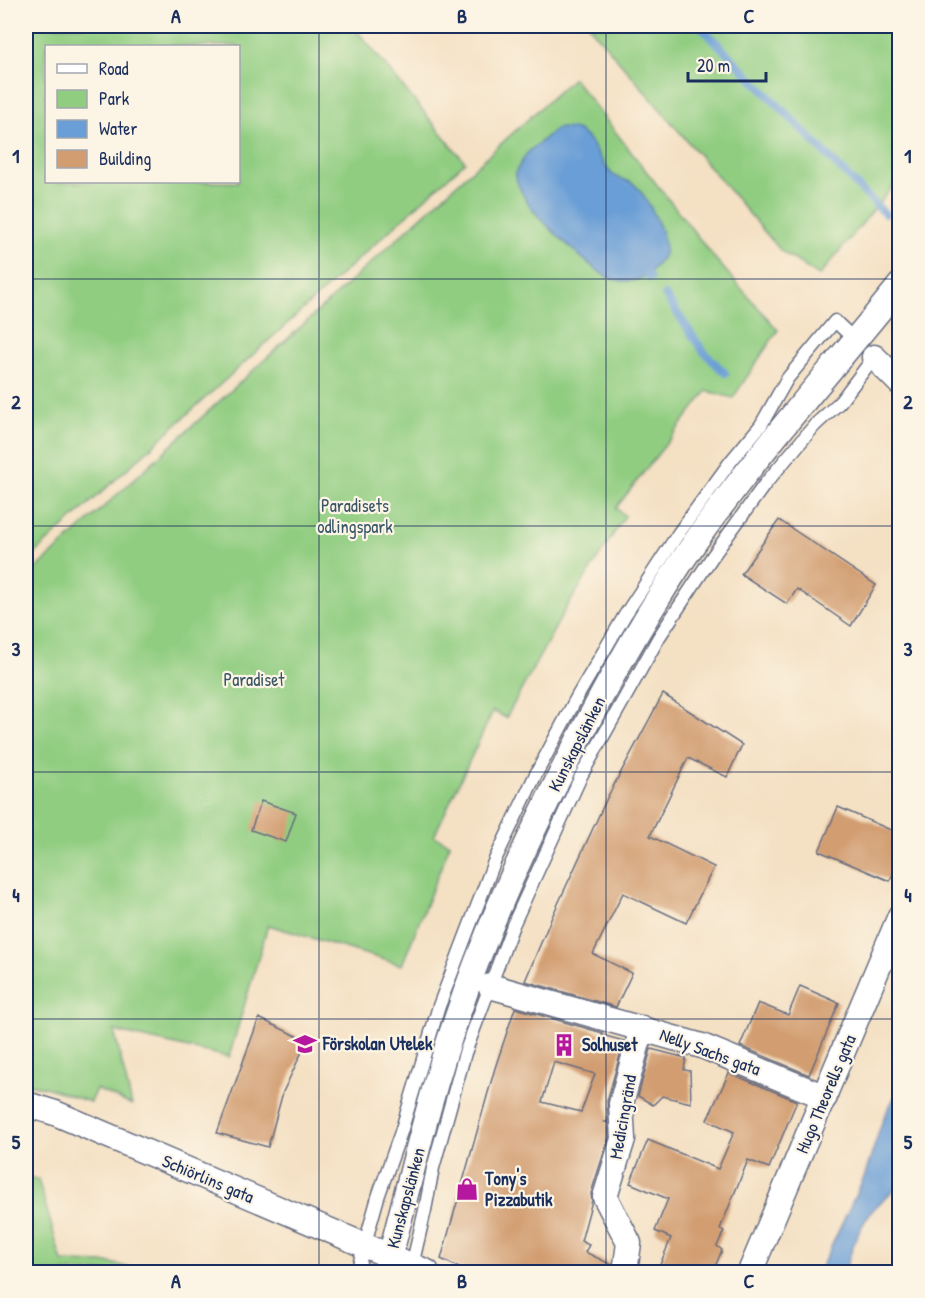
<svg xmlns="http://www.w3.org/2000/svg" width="925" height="1298" viewBox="0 0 925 1298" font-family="'Patrick Hand',sans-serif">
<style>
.green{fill:#91cd81;stroke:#567e70;stroke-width:1.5;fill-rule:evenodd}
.water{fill:#6a9ed6;stroke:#42669a;stroke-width:1.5}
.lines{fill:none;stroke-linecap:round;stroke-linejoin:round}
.stream{stroke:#6a9ed6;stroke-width:8}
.building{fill:#d29d71;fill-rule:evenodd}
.lane-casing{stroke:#676d81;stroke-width:15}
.street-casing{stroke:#676d81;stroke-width:27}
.lane{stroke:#fff;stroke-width:12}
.street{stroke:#fff;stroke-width:24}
.grid{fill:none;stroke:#1b2f5e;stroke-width:1.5;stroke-opacity:0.55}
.labels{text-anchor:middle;stroke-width:4.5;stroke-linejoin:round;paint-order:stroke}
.park-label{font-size:18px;fill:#385667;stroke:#fcf5e5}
.street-label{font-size:18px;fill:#1b2f5e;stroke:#fcf5e5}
.poi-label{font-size:18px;font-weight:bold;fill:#1b2f5e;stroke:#fcf5e5;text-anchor:start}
.neatline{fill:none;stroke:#1b2f5e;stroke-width:2}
.grid-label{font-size:20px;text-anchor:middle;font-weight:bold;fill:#1b2f5e}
</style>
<rect width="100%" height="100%" fill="#fcf5e5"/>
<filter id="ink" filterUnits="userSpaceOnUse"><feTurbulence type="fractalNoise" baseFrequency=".0167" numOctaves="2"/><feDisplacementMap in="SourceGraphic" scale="12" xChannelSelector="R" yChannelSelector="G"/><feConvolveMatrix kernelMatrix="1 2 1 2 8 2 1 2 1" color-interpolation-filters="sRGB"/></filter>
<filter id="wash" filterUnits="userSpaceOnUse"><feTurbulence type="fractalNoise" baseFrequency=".008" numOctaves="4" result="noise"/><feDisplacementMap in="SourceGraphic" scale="24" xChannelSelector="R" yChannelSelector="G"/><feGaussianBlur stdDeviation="1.35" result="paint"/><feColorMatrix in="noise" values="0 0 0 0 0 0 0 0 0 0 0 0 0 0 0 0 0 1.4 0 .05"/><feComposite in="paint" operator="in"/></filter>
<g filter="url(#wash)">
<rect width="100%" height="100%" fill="#f4e0c3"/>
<!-- green -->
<g class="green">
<path d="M26 26H353L465 162 26 561ZM46 46H238V182H46Z"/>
<path d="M589 26H899V179L819 276 781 251Z"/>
<path d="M573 78 717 261 778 330 733 398 707 391 616 508 625 516 565 610 506 718 493 711 434 836 450 844 402 965 268 925 229 1057 114 1031 132 1105 96 1089 90 1102 45 1087 26 1084V578Z"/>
<path d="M26 1179H38L62 1262 110 1263 148 1272H26Z"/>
</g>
<!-- water -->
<g class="water">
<path d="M557 128C563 128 570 128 576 130 594 137 599 162 613 175 619 179 628 180 634 184 646 195 669 237 664 254 662 260 654 267 650 272 641 282 624 283 612 279 596 274 540 220 530 206 523 196 517 184 515 173L527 153Z"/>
<path d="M899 1088 900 1179C894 1194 882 1199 872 1211 859 1227 850 1253 845 1272H819L865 1175 883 1119Z"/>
</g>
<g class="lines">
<!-- stream -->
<g class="stream">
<path d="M700 26 885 214"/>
<path d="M648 275 650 278"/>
<path d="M665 295 703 351 725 373"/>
</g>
</g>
<g id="blocks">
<!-- building -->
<g class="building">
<path d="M779 520 876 585 851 626 797 589 787 604 741 574Z"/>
<path d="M663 694 742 745 727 777 688 758 650 836 714 867 686 923 623 893 593 954 632 973 616 1007 525 981 551 919 607 798Z"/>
<path d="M261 801 296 813 286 842 251 830Z"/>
<path d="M838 807 900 834V859L890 881 819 851Z"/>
<path d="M800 986 839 1003 809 1075 740 1046 758 1003 788 1015Z"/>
<path d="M515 1008 603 1033 602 1035 624 1041 607 1101 608 1121 605 1122 608 1123 609 1137 591 1193 592 1201 581 1241 589 1245 585 1252 612 1265 611 1272H468L441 1259 495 1068ZM554 1062 595 1074 581 1112 542 1102Z"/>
<path d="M259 1018 307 1041 283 1092 268 1147 217 1133Z"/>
<path d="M651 1049 686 1058 684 1070 690 1071 691 1103 662 1096 653 1105 638 1096Z"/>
<path d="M729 1073 797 1101 769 1168 748 1160 720 1229 724 1231 717 1246 722 1250 713 1272H657L671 1238 655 1231 668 1199 630 1183 648 1140 718 1169 734 1132 707 1120Z"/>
</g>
</g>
</g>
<g filter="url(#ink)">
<use href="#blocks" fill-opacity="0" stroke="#676d81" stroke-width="1.5"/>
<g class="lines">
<!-- lane casing -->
<g class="lane-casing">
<g id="lane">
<path d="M411 1270 425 1210 433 1168 465 1053 513 925 582 774 659 637 712 557 765 484 815 425 840 402 874 357 871 355"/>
<path d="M357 1272 378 1197 401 1132 439 1006 494 862 535 776 577 697 625 615 678 534 731 461 761 425 787 379 835 321 858 343"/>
</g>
</g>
<!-- street casing -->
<g class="street-casing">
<g id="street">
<path d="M874 357 900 383"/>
<path d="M490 986 702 1046 825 1097"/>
<path d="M26 1104 55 1113 427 1272"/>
<path d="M386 1272C409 1185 429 1096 459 1011 489 922 529 836 572 752 609 680 649 608 695 542 758 452 831 371 900 285"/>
<path d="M625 1272 629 1243 605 1197 623 1139 621 1104 642 1028"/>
<path d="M750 1272 900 916"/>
</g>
</g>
<!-- lane -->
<use href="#lane" class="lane"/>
<!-- street -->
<use href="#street" class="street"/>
</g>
</g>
<!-- grid -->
<path class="grid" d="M319 26V1272M606 26V1272M26 279H900M26 526H900M26 772H900M26 1019H900"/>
<!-- icons -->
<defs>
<g id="school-bare" transform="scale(1.8)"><path d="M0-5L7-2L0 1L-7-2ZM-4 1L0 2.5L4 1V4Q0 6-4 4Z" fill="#b5179e" stroke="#fcf5e5" stroke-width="2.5" paint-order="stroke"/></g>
<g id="building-bare" transform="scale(1.8)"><path d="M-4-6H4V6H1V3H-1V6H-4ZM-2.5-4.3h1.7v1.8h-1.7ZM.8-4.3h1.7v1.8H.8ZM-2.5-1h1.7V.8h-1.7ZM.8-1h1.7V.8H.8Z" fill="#b5179e" stroke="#fcf5e5" stroke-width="2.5" paint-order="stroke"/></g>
<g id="shop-bare" transform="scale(1.8)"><path d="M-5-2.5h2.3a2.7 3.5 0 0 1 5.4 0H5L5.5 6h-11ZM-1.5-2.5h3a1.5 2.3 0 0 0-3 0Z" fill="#b5179e" stroke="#fcf5e5" stroke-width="2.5" paint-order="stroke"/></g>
</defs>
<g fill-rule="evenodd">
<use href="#school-bare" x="305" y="1044"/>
<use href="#building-bare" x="564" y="1045"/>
<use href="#shop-bare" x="467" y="1189"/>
</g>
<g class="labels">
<!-- park labels -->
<g class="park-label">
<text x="355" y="512">Paradisets<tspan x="355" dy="21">odlingspark</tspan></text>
<text x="254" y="686">Paradiset</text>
</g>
<!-- street labels -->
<g class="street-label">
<text transform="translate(577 744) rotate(-63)" y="6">Kunskapslänken</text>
<text transform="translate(710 1052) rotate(20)" y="6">Nelly Sachs gata</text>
<text transform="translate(826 1094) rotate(-67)" y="6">Hugo Theorells gata</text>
<text transform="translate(623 1117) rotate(-80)" y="6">Medicingränd</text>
<text transform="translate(208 1179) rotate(23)" y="6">Schiörlins gata</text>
<text transform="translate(406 1198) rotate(-75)" y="6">Kunskapslänken</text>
</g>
<!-- poi labels -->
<g class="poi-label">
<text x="323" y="1050">Förskolan Utelek</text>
<text x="582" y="1051">Solhuset</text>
<text x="485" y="1185">Tony's<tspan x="485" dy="21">Pizzabutik</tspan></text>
</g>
</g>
<!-- margin -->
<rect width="925" height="1298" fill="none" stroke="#fcf5e5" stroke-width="66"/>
<!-- legend -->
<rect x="45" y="45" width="195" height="138" fill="#fcf5e5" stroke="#a2a6af" stroke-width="1.5"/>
<rect x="57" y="64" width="30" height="9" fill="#ffffff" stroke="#a2a6af" stroke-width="1.5"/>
<text x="99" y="75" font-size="18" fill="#1b2f5e">Road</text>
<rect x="57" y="90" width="30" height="18" fill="#91cd81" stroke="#a2a6af" stroke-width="1.5"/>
<text x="99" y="105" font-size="18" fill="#1b2f5e">Park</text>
<rect x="57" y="120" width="30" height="18" fill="#6a9ed6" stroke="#a2a6af" stroke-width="1.5"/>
<text x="99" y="135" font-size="18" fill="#1b2f5e">Water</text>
<rect x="57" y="150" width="30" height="18" fill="#d29d71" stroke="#a2a6af" stroke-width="1.5"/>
<text x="99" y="165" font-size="18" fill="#1b2f5e">Building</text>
<!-- scale -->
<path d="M688 72v9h78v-9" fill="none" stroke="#1b2f5e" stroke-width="3"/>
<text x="697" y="72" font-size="18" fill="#1b2f5e" stroke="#fcf5e5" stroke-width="4.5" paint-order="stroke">20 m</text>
<rect x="33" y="33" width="859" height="1232" class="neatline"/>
<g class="grid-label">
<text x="176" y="23">A</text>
<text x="462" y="23">B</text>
<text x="749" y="23">C</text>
<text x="16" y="163">1</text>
<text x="908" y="163">1</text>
<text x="16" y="409">2</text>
<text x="908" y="409">2</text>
<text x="16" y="656">3</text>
<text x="908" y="656">3</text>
<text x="16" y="902">4</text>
<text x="908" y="902">4</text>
<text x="16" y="1149">5</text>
<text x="908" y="1149">5</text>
<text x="176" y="1288">A</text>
<text x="462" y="1288">B</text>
<text x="749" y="1288">C</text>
</g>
</svg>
